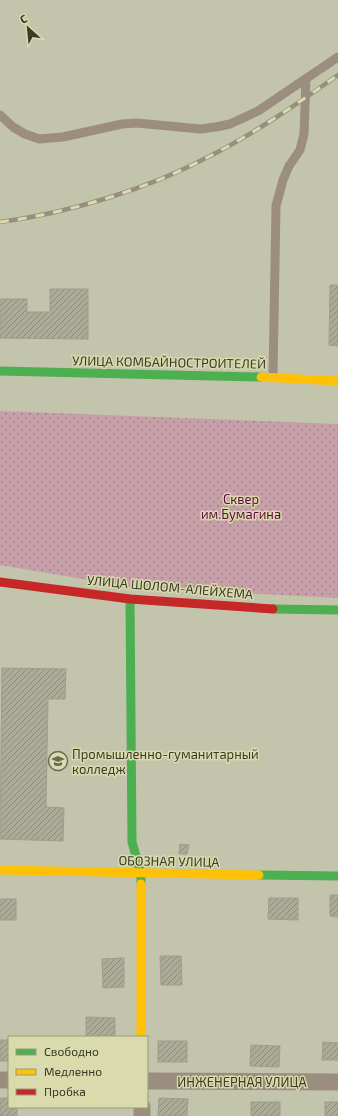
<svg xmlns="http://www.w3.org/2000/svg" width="338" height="1116" viewBox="0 0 338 1116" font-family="'Exo 2',sans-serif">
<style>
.park{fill:url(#park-dots)}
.building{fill:url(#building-hatch);stroke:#9e9e8c}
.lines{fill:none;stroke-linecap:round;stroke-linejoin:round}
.lane{stroke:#9b8e7e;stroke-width:9}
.street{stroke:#9b8e7e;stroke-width:17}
.fast{stroke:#4caf50;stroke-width:9}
.slow{stroke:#ffc107;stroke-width:9}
.jam{stroke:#c62828;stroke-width:9}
.rail-casing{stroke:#968f7f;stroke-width:4.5}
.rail{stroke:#dadbad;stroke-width:3;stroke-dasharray:9;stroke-linecap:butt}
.labels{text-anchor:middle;stroke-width:3;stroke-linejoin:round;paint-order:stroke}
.street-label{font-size:13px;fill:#3a3a28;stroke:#dadbad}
.park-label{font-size:13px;fill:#620342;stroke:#dadbad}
.poi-label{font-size:13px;fill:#3a3a28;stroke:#dadbad;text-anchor:start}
</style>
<defs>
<pattern id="park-dots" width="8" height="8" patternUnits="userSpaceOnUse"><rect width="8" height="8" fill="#c69fa8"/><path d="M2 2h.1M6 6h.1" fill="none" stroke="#a28389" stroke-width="1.8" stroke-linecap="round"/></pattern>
<pattern id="building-hatch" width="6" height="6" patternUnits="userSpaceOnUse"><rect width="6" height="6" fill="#abab98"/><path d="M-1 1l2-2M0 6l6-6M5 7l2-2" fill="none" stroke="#8c8c7c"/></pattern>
</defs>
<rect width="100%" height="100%" fill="#c3c4ac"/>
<!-- park -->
<path class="park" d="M0 411 338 424V598L131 587 0 565Z"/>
<!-- building -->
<g class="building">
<path d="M330 285H338V346L329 345Z"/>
<path d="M50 289H88V339L0 338V299H27V312H50Z"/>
<path d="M2 668 66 669 65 699H48L46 807 64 808 63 841 0 839Z"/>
<path d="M180 844 189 845 187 854H179Z"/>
<path d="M330 895H338V917L330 916Z"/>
<path d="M269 898H298V920L268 919Z"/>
<rect x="0" y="899" width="16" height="21"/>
<path d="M160 956H181L182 985H161Z"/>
<path d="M124 958V987L103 988 102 959Z"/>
<path d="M86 1017 115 1018V1037H86Z"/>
<rect x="0" y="1040" width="9" height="21"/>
<rect x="158" y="1041" width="29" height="21"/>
<path d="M323 1042 338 1043V1060H322Z"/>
<path d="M251 1045 280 1046 279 1067 250 1066Z"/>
<path d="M0 1098H9V1107H17V1116H0Z"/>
<path d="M159 1098 188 1099 187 1116H158Z"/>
<rect x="251" y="1102" width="29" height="14"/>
<rect x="325" y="1102" width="13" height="14"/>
</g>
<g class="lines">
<!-- lane -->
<g class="lane">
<path d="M0 115 13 127 25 134 39 139 63 137 122 124 137 123 200 129 216 127 230 124 258 111 338 57"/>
<path d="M273 377 276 206 283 180 289 166 300 150 304 134 306 79"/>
</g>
<!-- street -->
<g class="street">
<path d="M0 1080H9"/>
<path d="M147 1081 338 1082"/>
<path d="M142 1107V1116"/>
</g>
<!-- fast -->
<g class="fast">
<path d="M0 371 261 377"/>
<path d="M130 599 132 842 141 874V884"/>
<path d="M273 609 338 610"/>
<path d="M259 875 338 876"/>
</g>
<!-- slow -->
<g class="slow">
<path d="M261 377 338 381"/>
<path d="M0 870 259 875"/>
<path d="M141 884V1037"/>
</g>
<!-- jam -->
<path class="jam" d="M0 582 130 599 273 609"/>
<!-- rail casing -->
<g class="rail-casing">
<path id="rail" d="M0 222C69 213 148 189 210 156 255 133 297 104 338 75"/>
</g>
<!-- rail -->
<use href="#rail" class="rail"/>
</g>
<!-- icons -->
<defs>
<g id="university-ring" transform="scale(1)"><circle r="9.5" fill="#dadbad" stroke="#6a6a56" stroke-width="1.5"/><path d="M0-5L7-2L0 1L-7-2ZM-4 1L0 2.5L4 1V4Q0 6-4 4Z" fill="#6a6a56"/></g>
</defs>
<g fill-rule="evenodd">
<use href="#university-ring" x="58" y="761"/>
</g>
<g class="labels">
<!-- street labels -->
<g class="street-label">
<text transform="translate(169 362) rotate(1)" y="5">УЛИЦА КОМБАЙНОСТРОИТЕЛЕЙ</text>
<text transform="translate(170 587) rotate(5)" y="5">УЛИЦА ШОЛОМ-АЛЕЙХЕМА</text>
<text transform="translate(169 861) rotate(1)" y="5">ОБОЗНАЯ УЛИЦА</text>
<text x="242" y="1087">ИНЖЕНЕРНАЯ УЛИЦА</text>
</g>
<!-- park labels -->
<g class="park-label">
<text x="241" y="504">Сквер<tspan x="241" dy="15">им.Бумагина</tspan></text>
</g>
<!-- poi labels -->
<g class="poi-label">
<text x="72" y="759">Промышленно-гуманитарный<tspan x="72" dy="15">колледж</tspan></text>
</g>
</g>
<!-- legend -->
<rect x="8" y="1036" width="140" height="72" fill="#dadbad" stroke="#9a9b78"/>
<rect x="16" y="1049" width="20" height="6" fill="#4caf50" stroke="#9a9b78"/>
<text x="44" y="1056" font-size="12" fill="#3a3a28">Свободно</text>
<rect x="16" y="1069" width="20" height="6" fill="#ffc107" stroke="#9a9b78"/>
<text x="44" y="1076" font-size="12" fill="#3a3a28">Медленно</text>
<rect x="16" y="1089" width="20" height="6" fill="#c62828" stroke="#9a9b78"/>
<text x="44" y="1096" font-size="12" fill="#3a3a28">Пробка</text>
<!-- north arrow -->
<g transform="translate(28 28) rotate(333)" stroke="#dadbad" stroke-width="3" paint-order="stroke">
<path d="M0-3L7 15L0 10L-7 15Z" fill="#3a3a28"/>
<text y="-6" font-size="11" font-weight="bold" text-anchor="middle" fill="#3a3a28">С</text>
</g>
</svg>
